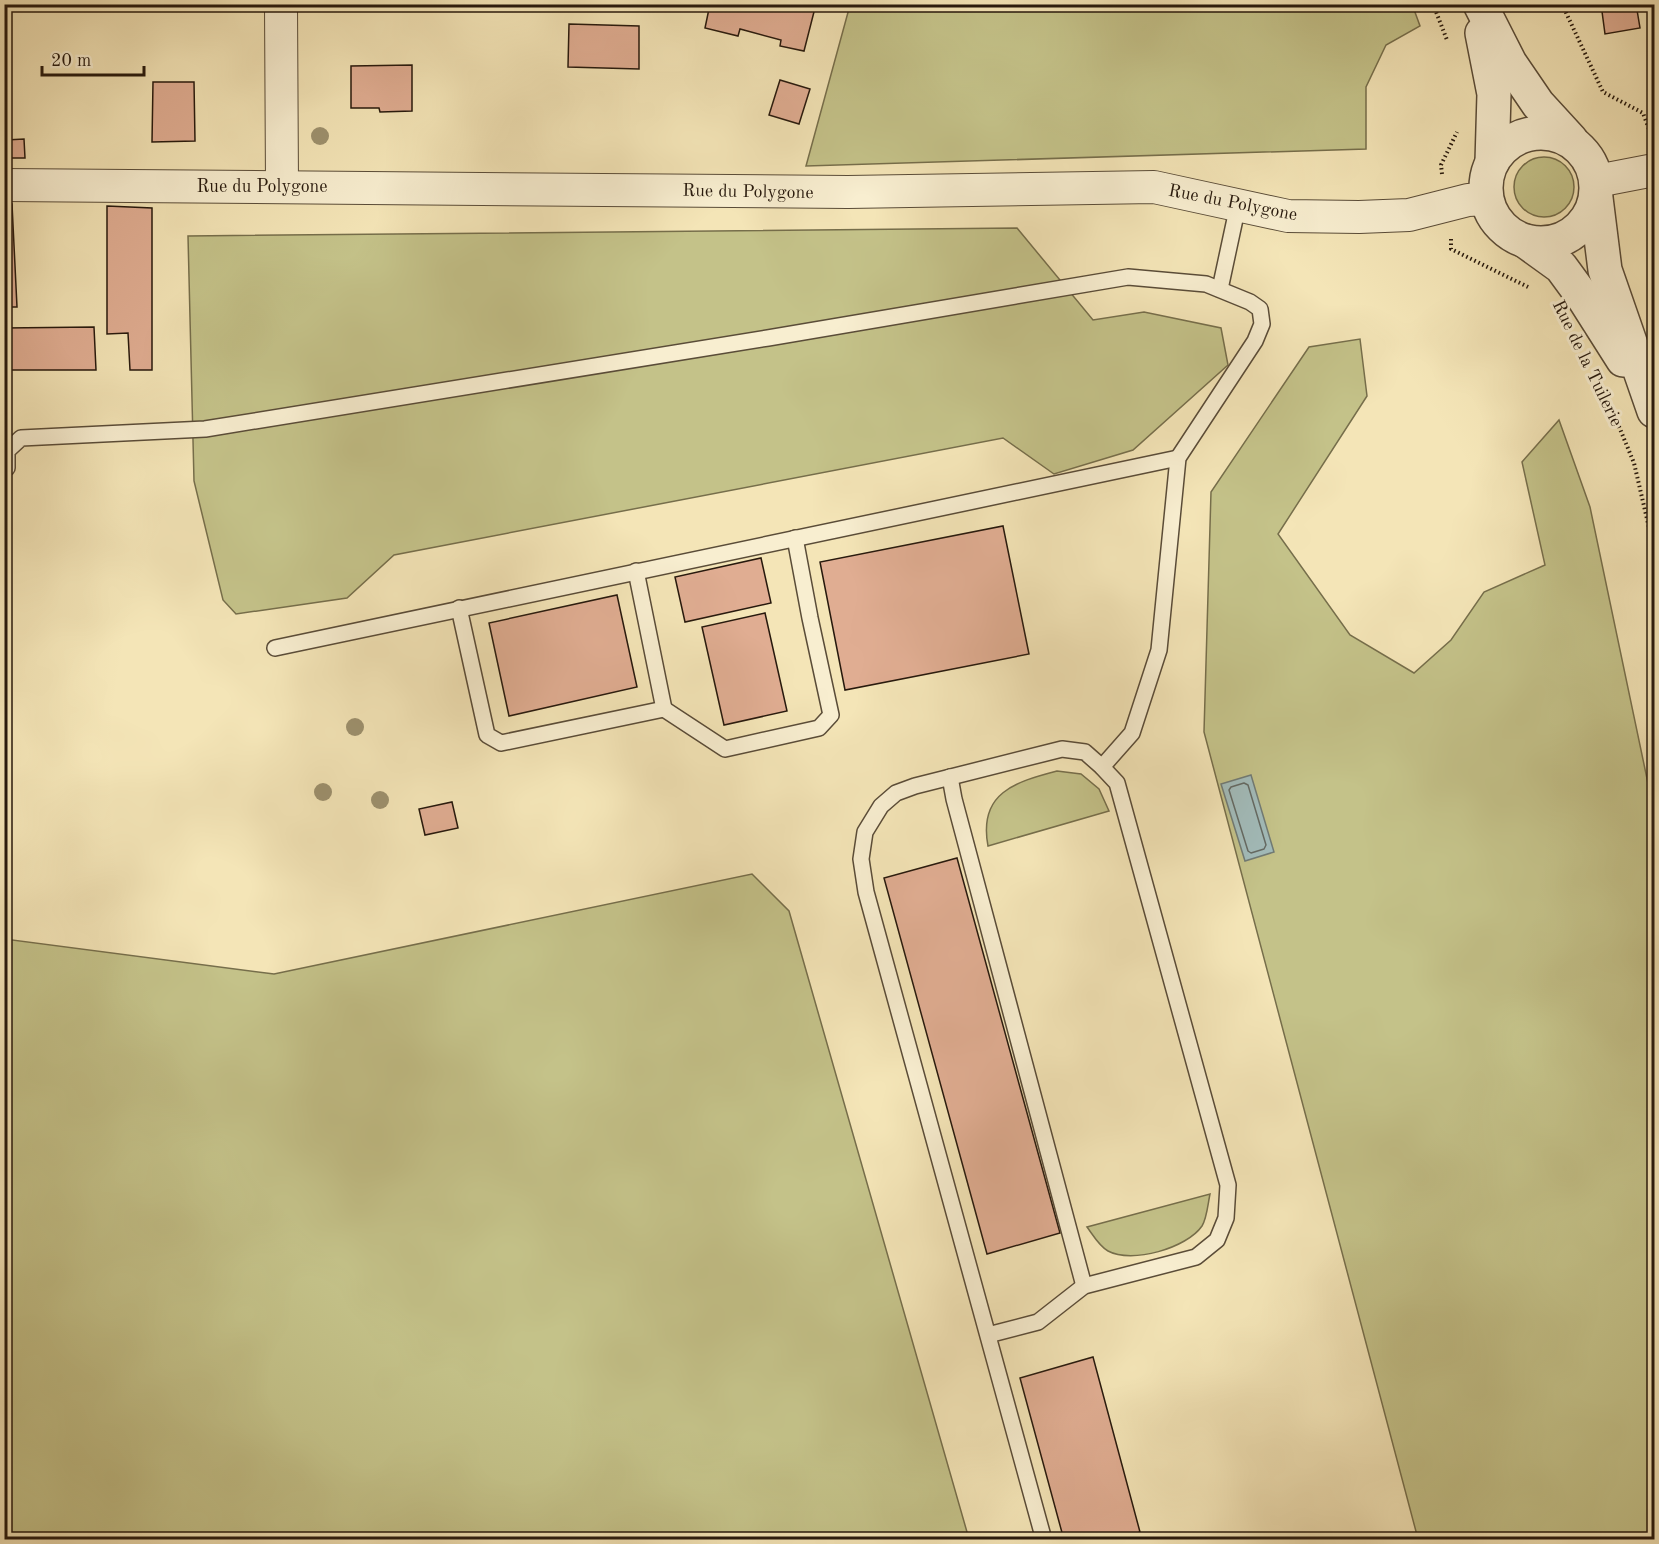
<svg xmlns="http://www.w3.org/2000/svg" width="1659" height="1544" viewBox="0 0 1659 1544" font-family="'Old Standard TT',serif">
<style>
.green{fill:#c4c289;stroke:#766e4b;stroke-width:1.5}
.water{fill:#a2bcbb;stroke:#717b75;stroke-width:1.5}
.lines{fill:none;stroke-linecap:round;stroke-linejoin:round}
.shore{stroke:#646a64;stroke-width:1.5}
.building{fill:#e0ad92;stroke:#27190d;stroke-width:1.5}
.service-casing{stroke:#5a4c38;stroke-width:18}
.minor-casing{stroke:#5a4c38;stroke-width:34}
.tertiary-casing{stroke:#5a4c38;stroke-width:36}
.path{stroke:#27190d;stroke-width:4;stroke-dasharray:1.5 3;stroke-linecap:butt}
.service{stroke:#f8eed0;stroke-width:15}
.minor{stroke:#f8eed0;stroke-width:32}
.tertiary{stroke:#f8eed0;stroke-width:33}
.tree{fill:#9d916e}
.labels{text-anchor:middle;stroke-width:6;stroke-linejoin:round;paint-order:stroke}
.street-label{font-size:18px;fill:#27190d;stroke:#f8eed0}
</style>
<rect width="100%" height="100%" fill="#f4e5b7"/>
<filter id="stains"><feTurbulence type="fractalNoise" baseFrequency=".00333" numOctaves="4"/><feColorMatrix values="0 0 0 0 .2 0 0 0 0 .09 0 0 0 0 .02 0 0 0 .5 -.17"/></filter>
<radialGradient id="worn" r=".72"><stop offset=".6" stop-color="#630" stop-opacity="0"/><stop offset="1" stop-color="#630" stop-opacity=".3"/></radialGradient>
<!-- green -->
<g class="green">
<path d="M1412 4 1420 26 1386 45 1366 87V149L806 166 850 5Z"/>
<circle cx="1544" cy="187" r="30"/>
<path d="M1017 228 1093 320 1144 312 1221 328 1228 365 1133 450 1054 474 1003 438 394 555 347 598 236 614 223 600 194 481 188 236Z"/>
<path d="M1360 339 1367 396 1278 534 1350 635 1414 673 1451 640 1484 592 1545 565 1522 462 1559 420 1590 507 1654 812V1539H1418L1204 732 1211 492 1309 347Z"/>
<path d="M1057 771 1081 774 1099 789 1109 811 988 846C978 793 1015 782 1057 771Z"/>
<path d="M752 874 789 911 969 1539H5V939L274 974Z"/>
<path d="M1210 1194C1208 1203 1207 1218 1202 1226 1187 1248 1132 1264 1108 1251 1099 1246 1093 1235 1087 1227Z"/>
</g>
<!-- water -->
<path class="water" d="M1251 775 1274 852 1245 861 1221 784Z"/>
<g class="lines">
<!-- shore -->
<path class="shore" d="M1244 783 1248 785 1266 845 1264 849 1251 853 1248 851 1229 790 1231 787Z"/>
</g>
<!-- building -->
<g class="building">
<path d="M710 4H816L804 51 780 46 781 40 740 29 738 36 705 28Z"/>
<path d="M1601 4H1636L1640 28 1605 34Z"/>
<path d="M569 24 639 26V69L568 67Z"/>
<path d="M412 65V111L380 112 379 108H351V66Z"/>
<path d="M780 80 810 89 799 124 769 115Z"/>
<path d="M153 82H194L195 141 152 142Z"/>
<path d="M24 139 25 158H6V140Z"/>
<path d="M4 204H12L17 307H4Z"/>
<path d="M107 206 152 208V370H130L128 333 107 334Z"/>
<path d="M94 327 96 370H4V328Z"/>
<path d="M1003 526 1029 654 845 690 820 562Z"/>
<path d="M761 558 771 603 685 622 675 577Z"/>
<path d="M617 595 637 687 509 716 489 623Z"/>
<path d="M765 613 787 711 724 725 702 627Z"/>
<path d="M452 802 458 828 425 835 419 809Z"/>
<path d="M957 858 1060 1233 987 1254 884 878Z"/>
<path d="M1093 1357 1140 1532 1116 1540H1064L1020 1378Z"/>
</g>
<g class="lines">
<!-- service casing -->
<g class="service-casing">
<g id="service">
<path d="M1220 289 1238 205"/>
<path d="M7 468V451L21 438 205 429 768 338 1128 277 1206 284 1250 302 1260 309 1262 324 1255 341 1178 458 1159 650 1132 733 1102 767"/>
<path d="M636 571 664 709"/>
<path d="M459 608 487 735 501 743 664 709 725 749 819 728 831 715 810 618 795 538"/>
<path d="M275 648 1178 458"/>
<path d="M950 777 954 799 1084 1286"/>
<path d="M988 1335 1038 1322 1084 1286 1196 1257 1217 1240 1226 1218 1228 1185 1117 783 1102 767 1085 752 1062 749 915 786 896 793 881 806 865 832 861 859 866 892 1044 1540"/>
</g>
</g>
<!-- minor casing -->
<g class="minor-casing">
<g id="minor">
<path d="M281 4 282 186"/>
<path d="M1597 181 1654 170"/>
<path d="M4 185 848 192 1154 187 1288 216 1359 217 1409 215 1468 200 1487 199"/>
</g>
</g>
<!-- tertiary casing -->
<g class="tertiary-casing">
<g id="tertiary">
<path d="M1480 4 1510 63 1538 104 1571 140"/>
<path d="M1482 33 1494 94 1492 162"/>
<circle cx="1541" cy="188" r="55"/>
<path d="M1596 198 1605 270 1654 411"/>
<path d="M1525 241 1561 267 1583 297 1623 360"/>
</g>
</g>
<!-- path -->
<g class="path">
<path d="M1433 4 1447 40"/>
<path d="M1562 4 1603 92 1643 113 1652 137"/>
<path d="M1442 174 1441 165 1457 132"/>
<path d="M1451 239V249L1528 287"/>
<path d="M1599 386 1613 412 1634 463 1654 549"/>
</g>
<!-- service -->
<use href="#service" class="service"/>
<!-- minor -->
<use href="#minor" class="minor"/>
<!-- tertiary -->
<use href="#tertiary" class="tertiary"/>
</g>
<!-- trees -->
<g class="tree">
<circle cx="320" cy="136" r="9"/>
<circle cx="355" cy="727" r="9"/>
<circle cx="323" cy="792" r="9"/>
<circle cx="380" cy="800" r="9"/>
</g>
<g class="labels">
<!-- street labels -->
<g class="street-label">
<text x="262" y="192">Rue du Polygone</text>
<text transform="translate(748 191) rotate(1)" y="6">Rue du Polygone</text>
<text transform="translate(1233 202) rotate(11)" y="6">Rue du Polygone</text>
<text transform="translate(1588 363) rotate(64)" y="6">Rue de la Tuilerie</text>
</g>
</g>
<!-- margin -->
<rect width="1659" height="1544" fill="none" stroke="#f4e5b7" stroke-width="24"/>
<rect x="6" y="6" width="1647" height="1532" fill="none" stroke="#27190d" stroke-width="3"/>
<rect x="12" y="12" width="1635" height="1520" fill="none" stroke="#27190d" stroke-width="1.5"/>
<!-- scale -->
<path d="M42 66v9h102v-9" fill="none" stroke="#27190d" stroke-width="3"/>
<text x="51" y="66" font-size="18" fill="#27190d" stroke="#f8eed0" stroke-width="4.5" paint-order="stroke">20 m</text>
<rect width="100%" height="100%" filter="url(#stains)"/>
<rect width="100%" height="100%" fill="url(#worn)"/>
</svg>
